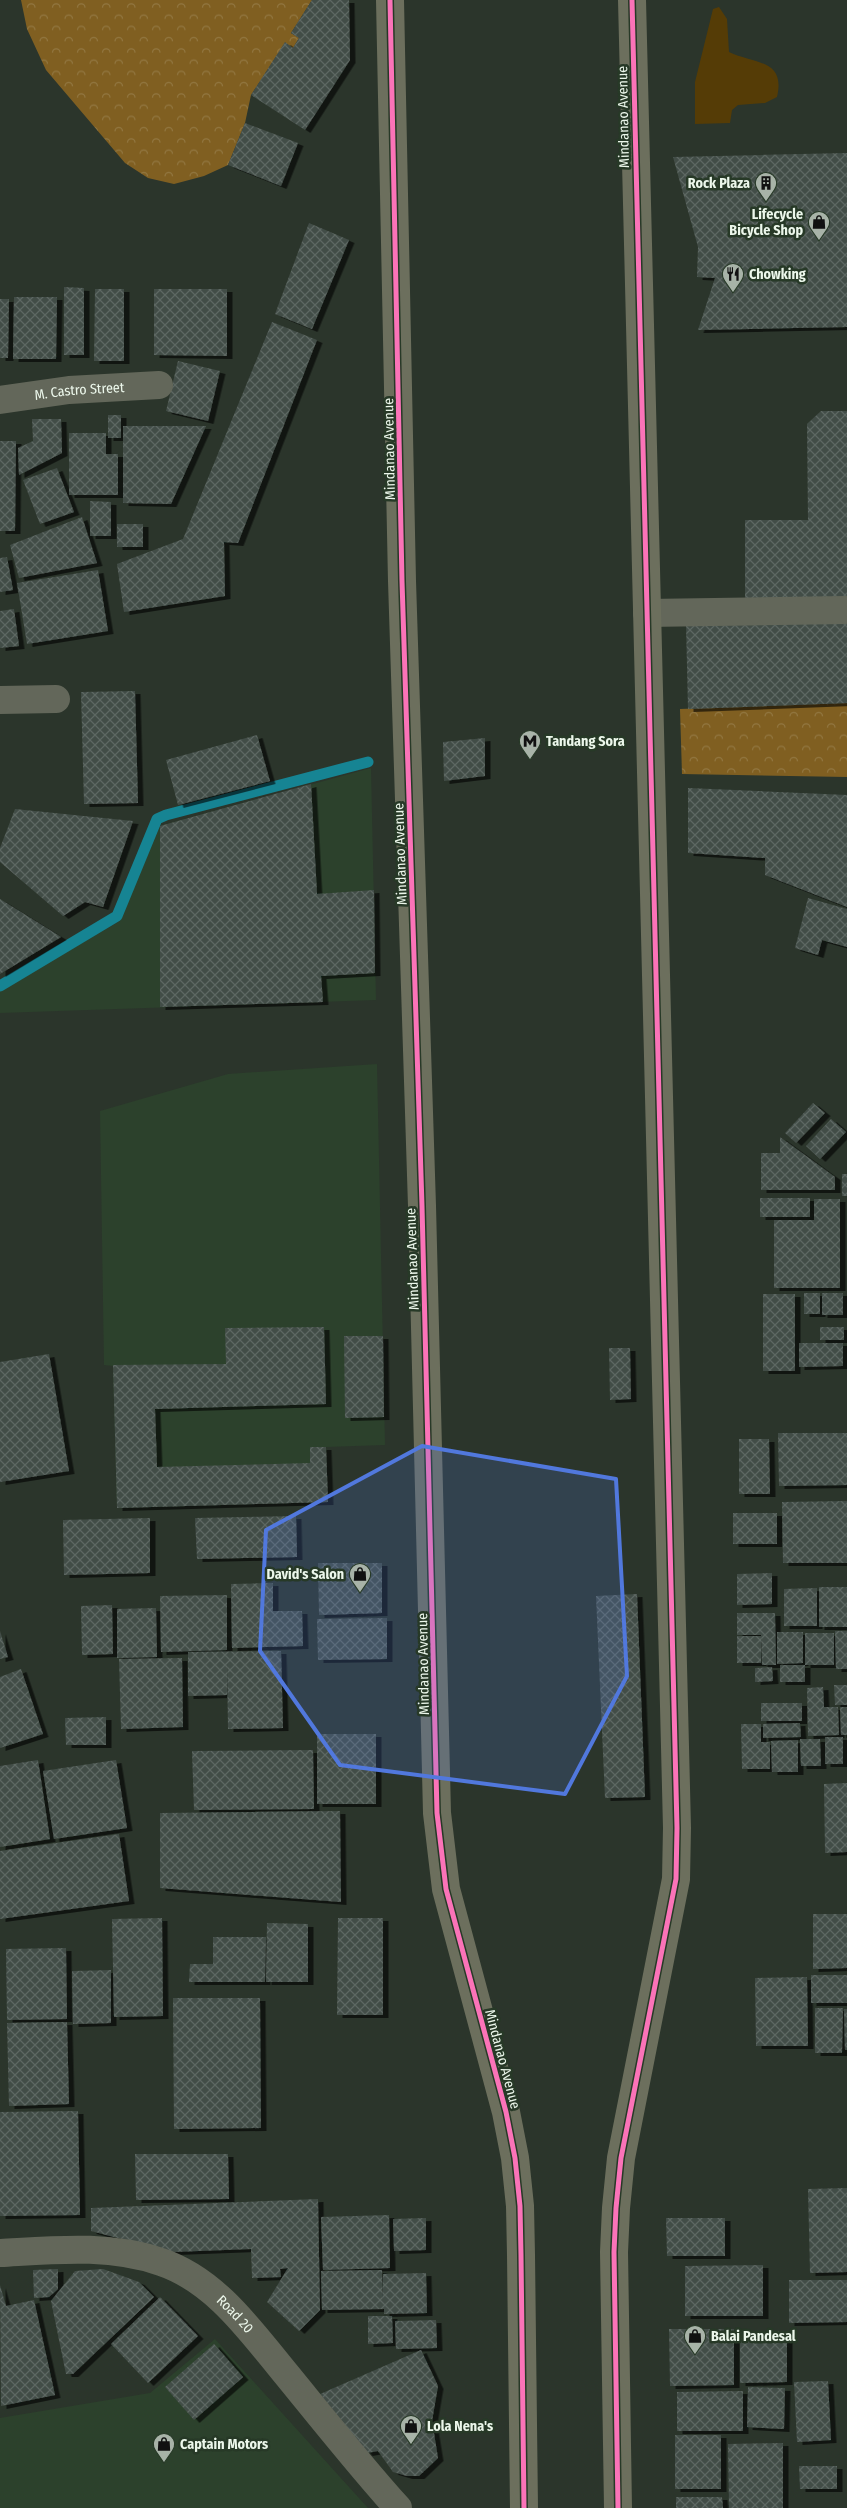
<svg xmlns="http://www.w3.org/2000/svg" width="847" height="2508" viewBox="0 0 847 2508" font-family="'Fira Sans Condensed',sans-serif">
<style>
.built{fill:#2c412c}
.grass{fill:#553c06}
.forest{fill:url(#forest-crowns)}
.lines{fill:none;stroke-linecap:round;stroke-linejoin:round}
.stream{stroke:#168493;stroke-width:11}
.building{fill:url(#building-cross-hatch);filter:url(#shadow)}
.minor{stroke:#63675a;stroke-width:28}
.major{stroke:#6c6f5d;stroke-width:28}
.cycleway-casing{stroke:#273927;stroke-width:8}
.cycleway{stroke:#fb73b8;stroke-width:5}
.marked{fill:#5178dd;fill-opacity:0.2;stroke:#5178dd;stroke-width:4;stroke-linejoin:round}
.labels{text-anchor:middle;stroke-width:5;stroke-linejoin:round;paint-order:stroke}
.street-label{font-size:14px;fill:#ecf7eb;stroke:#273927}
.poi-label{font-size:14px;font-weight:bold;fill:#ecf7eb;stroke:#273927;text-anchor:start}
</style>
<defs>
<pattern id="forest-crowns" width="20" height="18" patternUnits="userSpaceOnUse" patternTransform="scale(1.25)"><rect width="20" height="18" fill="#805f21"/><path d="M2 6a3 3 0 1 1 6 0M12 15a3 3 0 1 1 6 0" fill="none" stroke="#927741"/></pattern>
<pattern id="building-cross-hatch" width="8" height="8" patternUnits="userSpaceOnUse" patternTransform="scale(1.25)"><rect width="8" height="8" fill="#424d47"/><path d="M0 0l8 8M0 8l8-8" fill="none" stroke="#5d6762"/></pattern>
<filter id="shadow"><feDropShadow dx="5.5" dy="3" stdDeviation="0" flood-color="#0009"/></filter>
</defs>
<rect width="100%" height="100%" fill="#2b352b"/>
<!-- built -->
<g class="built">
<path d="M371 768 376 1000 0 1013V990L120 921 160 826Z"/>
<path d="M377 1064 385 1445 326 1447 328 1502 117 1508 113 1366 104 1365 100 1111 228 1074Z"/>
<path d="M215 2339 368 2508H0V2418L150 2393Z"/>
</g>
<!-- grass -->
<path class="grass" d="M719 7 727 19 729 52C754 64 786 59 777 97L765 103 738 105 732 110 730 123 695 124V82L713 9Z"/>
<!-- forest -->
<g class="forest">
<path d="M21 0H312L291 33 299 38 293 48 285 43 251 95 245 123 228 165 204 176 174 184 148 178 125 163 46 70 27 29Z"/>
<path d="M847 703V777L682 774 680 709Z"/>
</g>
<g class="lines">
<!-- stream -->
<path class="stream" d="M0 986 117 916 157 819 166 815 368 762"/>
</g>
<!-- building -->
<g class="building">
<path d="M312 0H349L350 60 305 130 251 95 285 42 293 48 299 38 291 33Z"/>
<path d="M245 123 298 143 281 186 228 165Z"/>
<path d="M847 153V327L698 330 715 278 697 277 698 247 673 157Z"/>
<path d="M309 223 349 240 312 329 275 314Z"/>
<path d="M64 287 84 288V355H64Z"/>
<path d="M95 289H124V361H94Z"/>
<path d="M154 289H227V356L154 355Z"/>
<path d="M14 297H57L56 359H13Z"/>
<path d="M0 299H9L8 358H0Z"/>
<path d="M272 322 317 340 238 543 224 542 225 596 124 612 117 564 183 539Z"/>
<path d="M178 361 220 371 208 421 166 411Z"/>
<path d="M821 411H847V597L745 603V520H808L807 424Z"/>
<rect x="108" y="415" width="13" height="23"/>
<path d="M32 419H61L62 453 19 475 18 448 33 441Z"/>
<path d="M123 426H206L171 504 123 503Z"/>
<path d="M69 433H106V454H118V495H69Z"/>
<path d="M0 441H16L15 531H0Z"/>
<path d="M57 468 74 512 40 524 23 480Z"/>
<path d="M90 501 111 502V536H90Z"/>
<path d="M82 517 97 563 19 578 10 545Z"/>
<rect x="117" y="524" width="26" height="23"/>
<path d="M7 557 13 590 0 592V558Z"/>
<path d="M98 570 108 631 27 644 17 583Z"/>
<path d="M14 609 19 646 0 648V611Z"/>
<path d="M847 620V703L688 709 686 624Z"/>
<path d="M135 691 138 803 84 804 81 692Z"/>
<path d="M257 735 270 781 178 805 166 760Z"/>
<path d="M485 738V776L444 781 443 742Z"/>
<path d="M311 784 317 894 374 890 375 973 321 976 323 1002 160 1007V826Z"/>
<path d="M688 788 847 795V907L765 875V858L688 853Z"/>
<path d="M15 809 133 821 103 907 85 902 63 916 0 862V848Z"/>
<path d="M808 898 847 909V947L822 940 818 955 795 948Z"/>
<path d="M0 899 61 937 0 974Z"/>
<path d="M813 1103 825 1113 796 1143 785 1133Z"/>
<path d="M831 1119 846 1132 820 1159 806 1146Z"/>
<path d="M780 1137 835 1177V1190H761V1153H780Z"/>
<rect x="842" y="1174" width="5" height="22"/>
<rect x="760" y="1198" width="50" height="19"/>
<path d="M814 1199H840V1288H774V1220H814Z"/>
<rect x="804" y="1293" width="16" height="21"/>
<rect x="822" y="1293" width="21" height="22"/>
<rect x="763" y="1294" width="32" height="77"/>
<path d="M324 1327 326 1404 155 1409 157 1467 310 1463V1447H326L328 1502 117 1508 113 1365 226 1364 225 1328Z"/>
<rect x="820" y="1327" width="24" height="13"/>
<path d="M344 1336H383L384 1417 345 1418Z"/>
<path d="M799 1343H843V1366L799 1367Z"/>
<path d="M609 1348H630L631 1399 610 1400Z"/>
<path d="M49 1354 69 1471 0 1482V1362Z"/>
<path d="M778 1433H847V1485L779 1486Z"/>
<path d="M739 1439H769L770 1494H739Z"/>
<path d="M847 1501V1563H783L782 1502Z"/>
<rect x="733" y="1513" width="44" height="31"/>
<path d="M296 1516 297 1557 197 1559 195 1518Z"/>
<path d="M150 1518V1573L64 1575 63 1520Z"/>
<path d="M318 1563H382V1613L319 1615Z"/>
<path d="M772 1573V1604L737 1605V1574Z"/>
<path d="M273 1583V1611H302L303 1646 232 1648 231 1584Z"/>
<rect x="819" y="1587" width="28" height="40"/>
<path d="M817 1588V1626H784V1589Z"/>
<path d="M637 1594 645 1797 605 1798 596 1596Z"/>
<path d="M227 1595V1650L161 1652 160 1596Z"/>
<path d="M112 1605 113 1654 82 1655 81 1606Z"/>
<path d="M156 1608 157 1657 117 1658V1609Z"/>
<path d="M737 1613H775L776 1665H762L761 1635H737Z"/>
<path d="M387 1618V1659L318 1660 317 1619Z"/>
<path d="M0 1631 8 1657 0 1659Z"/>
<path d="M835 1631H847V1669H836Z"/>
<path d="M777 1632H803V1663L777 1664Z"/>
<rect x="805" y="1633" width="29" height="32"/>
<rect x="737" y="1636" width="24" height="27"/>
<path d="M281 1651 283 1728 228 1729 227 1662V1695L188 1696V1652Z"/>
<path d="M182 1658 183 1727 121 1729 119 1659Z"/>
<rect x="780" y="1665" width="25" height="17"/>
<path d="M772 1667 773 1681 755 1682V1668Z"/>
<path d="M21 1669 43 1734 0 1748V1677Z"/>
<path d="M834 1685H847V1705H835Z"/>
<path d="M823 1687 824 1707H838L839 1735 808 1736 807 1688Z"/>
<rect x="761" y="1703" width="41" height="18"/>
<path d="M840 1707H847V1735H841Z"/>
<path d="M106 1717V1745H66L65 1718Z"/>
<path d="M800 1723 801 1737 763 1738V1724Z"/>
<path d="M741 1724H761V1742H770V1769H742Z"/>
<rect x="317" y="1734" width="59" height="70"/>
<rect x="825" y="1737" width="18" height="27"/>
<path d="M800 1739H820L821 1766H801Z"/>
<path d="M798 1740V1772H772L771 1741Z"/>
<path d="M313 1750 314 1809 194 1810 192 1751Z"/>
<path d="M38 1760 50 1839 0 1847V1766Z"/>
<path d="M116 1760 127 1828 54 1839 43 1771Z"/>
<path d="M847 1783V1852L825 1853 824 1784Z"/>
<path d="M340 1811 341 1902 160 1888V1813Z"/>
<path d="M119 1834 129 1901 0 1919V1851Z"/>
<path d="M813 1914H847V1968L813 1969Z"/>
<path d="M162 1918 163 2016 114 2017 112 1919Z"/>
<path d="M338 1918H383V2015H337Z"/>
<path d="M267 1923 308 1924V1982H266Z"/>
<path d="M213 1937H266L265 1982H189L190 1964H213Z"/>
<path d="M66 1948 67 2019 7 2020 6 1949Z"/>
<path d="M111 1970V2023L73 2024 72 1971Z"/>
<rect x="811" y="1975" width="36" height="28"/>
<path d="M807 1977 808 2046H756L755 1978Z"/>
<path d="M173 1998H260L261 2128 174 2129Z"/>
<path d="M815 2008H843L842 2053H815Z"/>
<path d="M844 2009H847V2050H845Z"/>
<path d="M67 2022 69 2104 9 2106 7 2023Z"/>
<path d="M78 2111 80 2215 0 2216V2112Z"/>
<path d="M135 2154H228L229 2199 136 2200Z"/>
<path d="M847 2188V2272L810 2273 808 2189Z"/>
<path d="M318 2199 320 2310 299 2331 267 2302 288 2268 280 2269 281 2277 252 2278 251 2249 172 2252 91 2231V2208Z"/>
<path d="M389 2215 390 2268 323 2270 321 2217Z"/>
<path d="M426 2218V2250L394 2251 393 2219Z"/>
<path d="M666 2218H725V2256H667Z"/>
<path d="M763 2265V2316H685V2266Z"/>
<path d="M58 2269V2289L49 2297 34 2298 33 2270Z"/>
<path d="M103 2269 139 2282 154 2297 73 2374H66L51 2301 75 2271Z"/>
<path d="M382 2270 383 2300V2274L426 2273 427 2313 384 2314V2309L322 2310 321 2271Z"/>
<path d="M789 2280H847V2322L789 2323Z"/>
<path d="M0 2285 6 2306 34 2300 55 2395 1 2406Z"/>
<path d="M160 2297 198 2336 148 2383 111 2344Z"/>
<path d="M368 2316H392L393 2343 368 2344Z"/>
<path d="M436 2320 437 2348 396 2349 395 2321Z"/>
<path d="M669 2329H734V2385L670 2386Z"/>
<path d="M787 2331V2382L740 2383V2332Z"/>
<path d="M214 2344 243 2377 194 2420 165 2387Z"/>
<path d="M421 2350 438 2386 432 2421 438 2458 419 2476H407L393 2472 378 2451 367 2453 320 2394Z"/>
<path d="M828 2381 831 2440 797 2442 794 2382Z"/>
<path d="M748 2387 785 2388 784 2429 747 2427Z"/>
<path d="M743 2391V2431H677V2392Z"/>
<rect x="675" y="2435" width="46" height="54"/>
<path d="M783 2443V2508H729L728 2444Z"/>
<path d="M799 2466H837V2489H800Z"/>
<path d="M676 2497H722L723 2508H676Z"/>
</g>
<g class="lines">
<!-- minor -->
<g class="minor">
<path id="s1" d="M0 400 69 390 159 385"/>
<path d="M647 613 847 610"/>
<path d="M0 700 56 699"/>
<path id="s2" d="M0 2253C54 2250 109 2244 161 2262 218 2281 254 2336 291 2380 326 2423 361 2467 398 2508"/>
</g>
<!-- major -->
<g class="major">
<path d="M390 0 402 581 422 1206 437 1813 446 1889 506 2112 515 2158 520 2206 521 2255 524 2508"/>
<path d="M618 2508 614 2252 616 2208 621 2158 676 1879 677 1828 632 0"/>
</g>
<!-- cycleway casing -->
<g class="cycleway-casing">
<g id="cycleway">
<path d="M390 0 402 581 422 1206 437 1813 446 1889 506 2112 515 2158 520 2206 521 2255 524 2508"/>
<path d="M618 2508 614 2252 616 2208 621 2158 676 1879 677 1828 632 0"/>
</g>
</g>
<!-- cycleway -->
<use href="#cycleway" class="cycleway"/>
</g>
<!-- marked area -->
<path class="marked" d="M422 1446 616 1479 627 1676 565 1794 340 1765 260 1651 266 1530Z"/>
<!-- icons -->
<defs>
<g id="building-pin" transform="scale(1.125)"><path d="M0 17L-7.5 6A9.5 9.5 0 1 1 7.5 6Z" fill="#a8b3a8" stroke="#273927"/><path d="M-4-6H4V6H1V3H-1V6H-4ZM-2.5-4.3h1.7v1.8h-1.7ZM.8-4.3h1.7v1.8H.8ZM-2.5-1h1.7V.8h-1.7ZM.8-1h1.7V.8H.8Z" fill="#111"/></g>
<g id="shop-pin" transform="scale(1.125)"><path d="M0 17L-7.5 6A9.5 9.5 0 1 1 7.5 6Z" fill="#a8b3a8" stroke="#273927"/><path d="M-5-2.5h2.3a2.7 3.5 0 0 1 5.4 0H5L5.5 6h-11ZM-1.5-2.5h3a1.5 2.3 0 0 0-3 0Z" fill="#111"/></g>
<g id="restaurant-pin" transform="scale(1.125)"><path d="M0 17L-7.5 6A9.5 9.5 0 1 1 7.5 6Z" fill="#a8b3a8" stroke="#273927"/><path d="M-5-6h1v4h1v-4h1v4h1v-4h1v5L-1.5 .5V6h-2V.5L-5-1ZM5-6V6H3V1.5H1.5Q1.5-4 5-6Z" fill="#111"/></g>
<g id="metro-pin" transform="scale(1.125)"><path d="M0 17L-7.5 6A9.5 9.5 0 1 1 7.5 6Z" fill="#a8b3a8" stroke="#273927"/><path d="M-5.5 5V-5H-3L0 0L3-5H5.5V5H3V-.5L0 4L-3-.5V5Z" fill="#111"/></g>
</defs>
<g fill-rule="evenodd">
<use href="#building-pin" x="766" y="183"/>
<use href="#shop-pin" x="819" y="222"/>
<use href="#restaurant-pin" x="733" y="274"/>
<use href="#metro-pin" x="530" y="741"/>
<use href="#shop-pin" x="360" y="1574"/>
<use href="#shop-pin" x="695" y="2336"/>
<use href="#shop-pin" x="411" y="2426"/>
<use href="#shop-pin" x="164" y="2444"/>
</g>
<g class="labels">
<!-- street labels -->
<g class="street-label">
<text transform="translate(623 117) rotate(-91)" y="5">Mindanao Avenue</text>
<text dy="5" stroke="none"><textPath href="#s1" startOffset="80">M. Castro Street</textPath></text>
<text transform="translate(389 449) rotate(-91)" y="5">Mindanao Avenue</text>
<text transform="translate(400 854) rotate(-92)" y="5">Mindanao Avenue</text>
<text transform="translate(412 1259) rotate(-92)" y="5">Mindanao Avenue</text>
<text transform="translate(423 1664) rotate(-91)" y="5">Mindanao Avenue</text>
<text transform="translate(503 2059) rotate(75)" y="5">Mindanao Avenue</text>
<text dy="5" stroke="none"><textPath href="#s2" startOffset="254">Road 20</textPath></text>
</g>
<!-- poi labels -->
<g class="poi-label">
<text x="750" y="188" text-anchor="end">Rock Plaza</text>
<text x="803" y="219" text-anchor="end">Lifecycle<tspan x="803" dy="16">Bicycle Shop</tspan></text>
<text x="749" y="279">Chowking</text>
<text x="546" y="746">Tandang Sora</text>
<text x="344" y="1579" text-anchor="end">David's Salon</text>
<text x="711" y="2341">Balai Pandesal</text>
<text x="427" y="2431">Lola Nena's</text>
<text x="180" y="2449">Captain Motors</text>
</g>
</g>
</svg>
